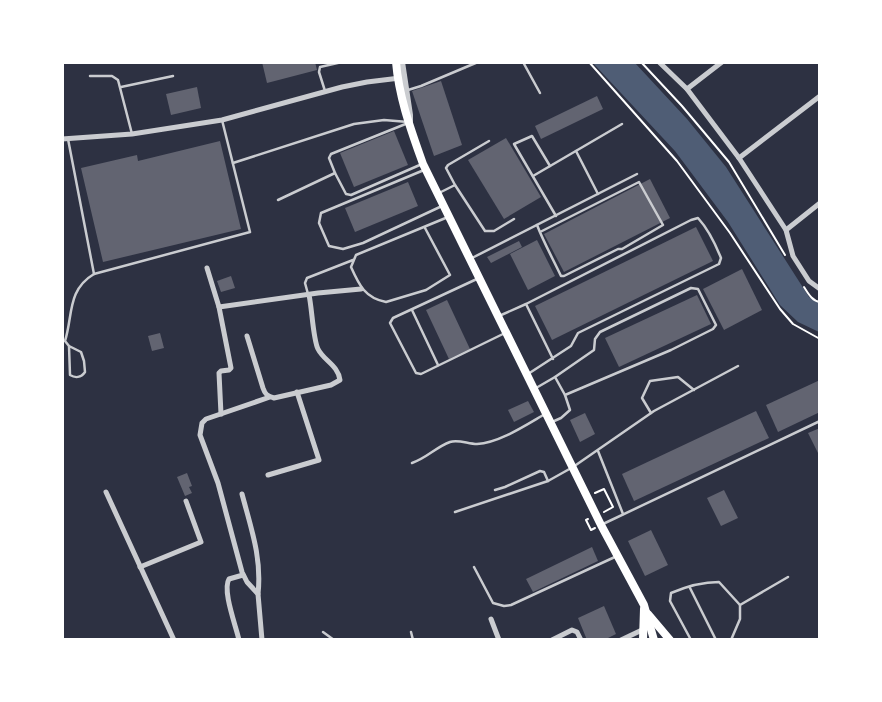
<svg xmlns="http://www.w3.org/2000/svg" width="882" height="702" viewBox="0 0 882 702" font-family="'Archivo Narrow',sans-serif">
<style>
.water{fill:#4f5d75}
.building{fill:#626471}
.lines{fill:none;stroke-linecap:round;stroke-linejoin:round}
.path{stroke:#fff;stroke-width:2}
.service{stroke:#caccd0;stroke-width:2.5}
.minor{stroke:#caccd0;stroke-width:5}
.tertiary{stroke:#caccd0;stroke-width:6}
.primary{stroke:#fff;stroke-width:8}
</style>
<rect width="100%" height="100%" fill="#2d3142"/>
<!-- water -->
<path class="water" d="M593 63H635L687 119 726 167 809 297 819 303V332L798 322 780 305 728 222 675 151Z"/>
<!-- building -->
<g class="building">
<path d="M262 62H315L317 70 267 83Z"/>
<path d="M441 81 462 145 434 156 412 91Z"/>
<path d="M197 87 201 108 171 115 166 94Z"/>
<path d="M597 96 603 109 541 139 535 126Z"/>
<path d="M394 131 408 165 354 187 340 153Z"/>
<path d="M506 138 541 197 504 219 468 160Z"/>
<path d="M220 141 241 229 103 262 81 168 137 155 138 161Z"/>
<path d="M650 179 670 218 564 272 544 234Z"/>
<path d="M408 182 418 206 355 232 345 208Z"/>
<path d="M696 227 713 261 552 340 535 306Z"/>
<path d="M537 240 555 276 528 290 510 254Z"/>
<path d="M519 241 522 247 491 263 487 257Z"/>
<path d="M742 269 762 310 724 330 703 289Z"/>
<path d="M231 276 235 288 221 292 217 281Z"/>
<path d="M697 295 711 324 619 367 605 338Z"/>
<path d="M447 300 470 349 449 359 426 310Z"/>
<path d="M160 333 164 348 152 351 148 336Z"/>
<path d="M820 380V412L778 432 766 405Z"/>
<path d="M528 401 534 412 514 422 508 410Z"/>
<path d="M756 411 769 438 634 501 622 474Z"/>
<path d="M585 413 595 434 580 442 570 420Z"/>
<path d="M820 428V457L808 433Z"/>
<path d="M187 473 192 486 189 487 192 493 185 496 177 477Z"/>
<path d="M724 490 738 518 721 526 707 498Z"/>
<path d="M651 530 668 565 645 576 628 541Z"/>
<path d="M592 547 598 561 533 592 526 579Z"/>
<path d="M604 606 616 634 604 640H587L578 618Z"/>
</g>
<g class="lines">
<!-- path -->
<g class="path">
<path d="M589 62 677 161 730 233 780 309 793 324 820 339"/>
<path d="M641 62 682 106 729 162 785 255"/>
<path d="M804 287C808 293 812 301 820 302"/>
<path d="M595 493 604 489 613 507 604 512"/>
<path d="M588 519 586 520 591 530 595 528"/>
</g>
<!-- service -->
<g class="service">
<path d="M523 62 540 93"/>
<path d="M90 76H112L118 80 132 134"/>
<path d="M121 87 173 76"/>
<path d="M408 90 421 86 478 62"/>
<path d="M325 91 319 72 320 67 342 62"/>
<path d="M68 139 94 274"/>
<path d="M576 151 598 194"/>
<path d="M233 163 354 124 384 120 408 122"/>
<path d="M550 166 532 136 514 144 556 216"/>
<path d="M424 170 321 213 319 223 329 246 343 249 363 243 442 206"/>
<path d="M335 173 329 158 331 154 408 123"/>
<path d="M533 176 622 124"/>
<path d="M455 185 446 168 448 165 489 141"/>
<path d="M439 193 455 185 485 231H494L514 219"/>
<path d="M278 200 335 173 346 194 351 195 422 164"/>
<path d="M537 225C544 243 553 259 561 276H564L618 249H622L663 225 639 182 540 232"/>
<path d="M425 228 450 275 426 290 386 302C365 298 359 285 351 267L356 255 448 217"/>
<path d="M472 258 637 174"/>
<path d="M479 278 393 318 390 323 416 373 421 374 505 333"/>
<path d="M308 294 305 283 307 278 353 260"/>
<path d="M526 304 553 359"/>
<path d="M412 310 438 365"/>
<path d="M499 316 526 304 691 220 698 218C709 230 715 243 721 258L719 264 578 333 571 346 528 374"/>
<path d="M69 346 70 375C75 378 81 378 85 372L84 361 81 352 69 346 65 341C73 316 67 290 94 274L250 232 222 120"/>
<path d="M555 377 565 395"/>
<path d="M536 388 555 377 594 350 595 339 600 332 691 288 698 289 716 325 713 329 671 350 565 395 570 410 561 418 552 422"/>
<path d="M651 413 642 398 650 381 678 377 694 390"/>
<path d="M598 451 623 514"/>
<path d="M412 463C427 458 436 447 450 442 458 439 468 444 477 444 499 443 526 425 545 414"/>
<path d="M495 490 505 487 540 471 544 472 548 481"/>
<path d="M455 512 548 481 573 467 654 411 738 366"/>
<path d="M603 524 820 421"/>
<path d="M474 567 493 603 504 606 511 605 617 556"/>
<path d="M690 588 716 640"/>
<path d="M323 632 334 640"/>
<path d="M411 632 413 640"/>
<path d="M691 640 670 601 671 593C685 587 704 582 719 582L740 605"/>
<path d="M731 640 740 619V605L788 577"/>
</g>
<!-- minor -->
<g class="minor">
<path d="M659 62 687 89 739 158 786 230 793 256 809 281 820 289"/>
<path d="M687 89 722 62"/>
<path d="M62 139 132 134 222 120 342 87 367 82 400 78"/>
<path d="M739 158 820 96"/>
<path d="M786 230 820 203"/>
<path d="M207 268 219 307 231 368 229 370 221 371 219 373 221 414"/>
<path d="M219 307 318 293 361 289"/>
<path d="M247 336 263 388C265 394 267 396 274 398L331 385 340 380C338 365 324 361 318 349 313 339 312 308 309 295"/>
<path d="M268 475 319 460 297 392"/>
<path d="M106 492 174 640"/>
<path d="M242 494C251 528 262 558 258 594"/>
<path d="M140 567 201 542 186 501"/>
<path d="M491 619 499 640"/>
<path d="M239 640C236 626 222 590 229 579L243 575"/>
<path d="M262 640 258 594 247 582 242 572 218 483 200 435 202 423 206 419 270 397"/>
<path d="M552 640 572 630 577 632 581 640"/>
<path d="M621 640 642 630"/>
</g>
<!-- tertiary -->
<path class="tertiary" d="M402 62 410 115V121"/>
<!-- primary -->
<g class="primary">
<path d="M396 62C399 98 411 130 423 164L601 525 644 605 654 640"/>
<path d="M648 614 670 640"/>
<path d="M643 640 644 609"/>
</g>
</g>
<!-- border -->
<rect width="882" height="702" fill="none" stroke="#ffffff" stroke-width="128"/>
</svg>
